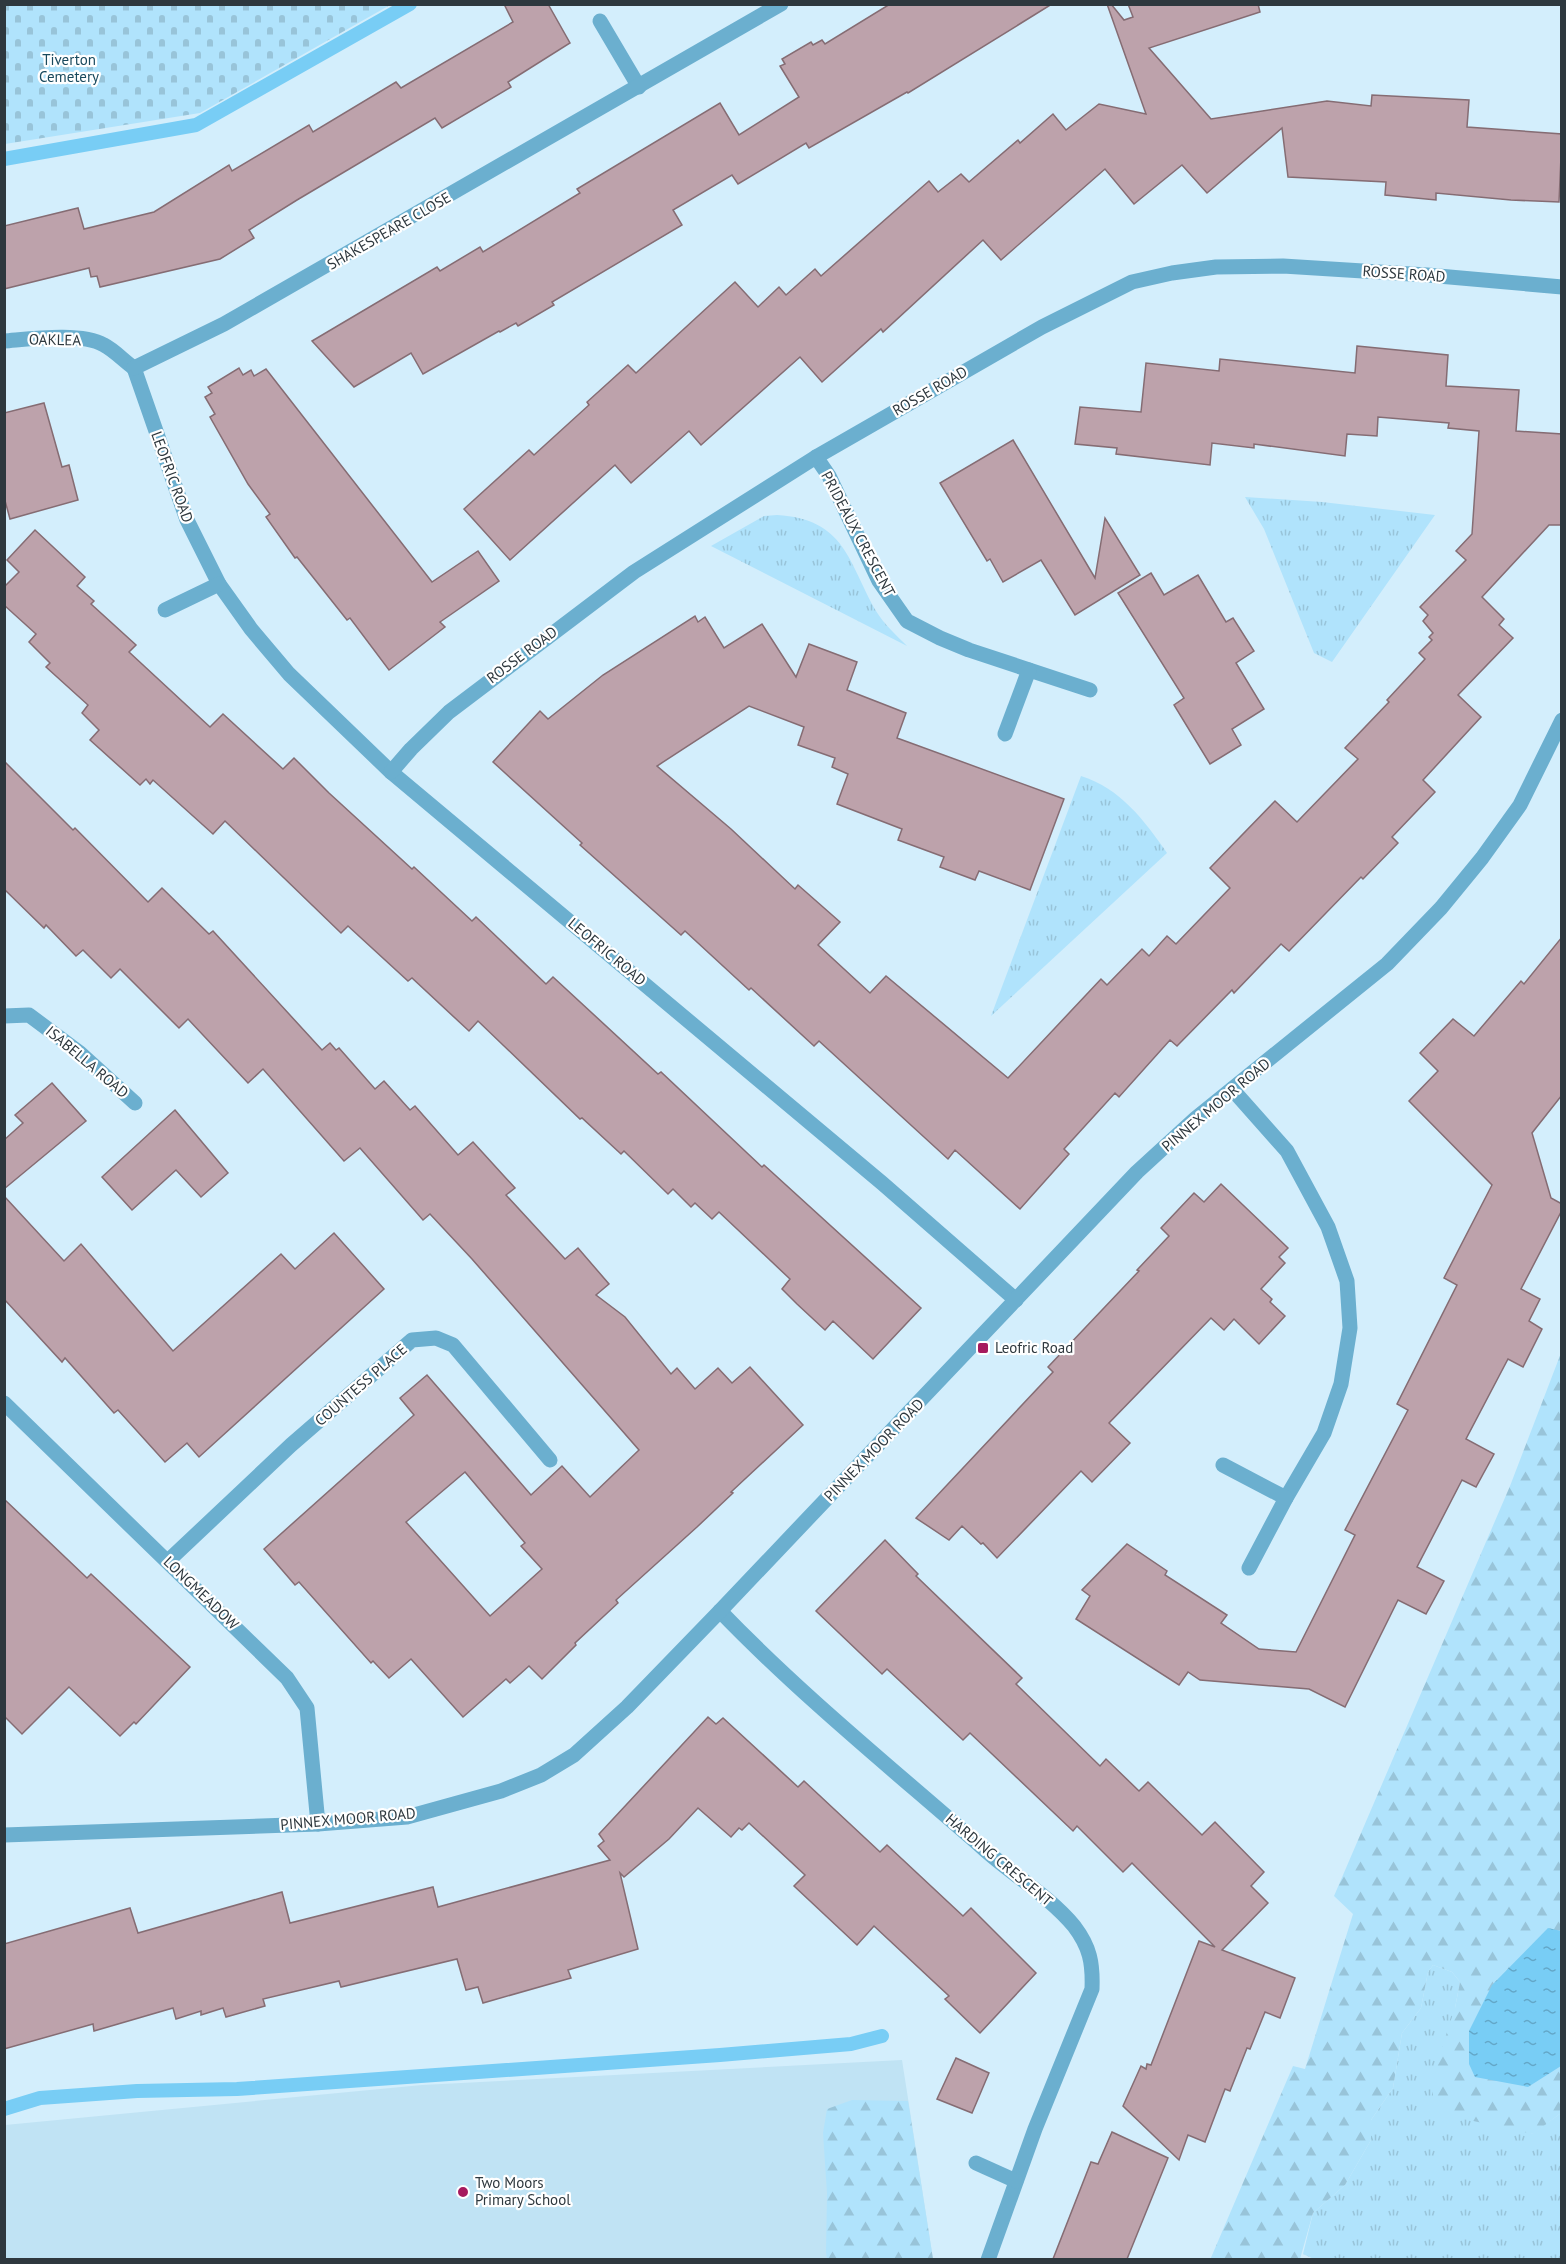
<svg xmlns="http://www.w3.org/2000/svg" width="1566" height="2264" viewBox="0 0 1566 2264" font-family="'PT Sans',sans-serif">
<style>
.built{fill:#c0e3f4}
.grass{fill:url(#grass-tufts)}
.forest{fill:url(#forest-firs)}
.cemetery{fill:url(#cemetery-stones)}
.water{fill:url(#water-ripples)}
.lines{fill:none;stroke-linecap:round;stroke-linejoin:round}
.stream{stroke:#78cdf5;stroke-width:14}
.building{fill:#bda2ab;stroke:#856c73;stroke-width:1.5;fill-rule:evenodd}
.minor{stroke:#6bafcf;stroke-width:15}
.poi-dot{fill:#a61a5e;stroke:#fff;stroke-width:2}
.labels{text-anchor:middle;stroke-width:4.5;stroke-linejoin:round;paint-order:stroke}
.park-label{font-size:15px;fill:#194a5e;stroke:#fff}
.street-label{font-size:15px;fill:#2e383e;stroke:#fff}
.poi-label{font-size:15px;fill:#2e383e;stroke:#fff;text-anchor:start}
</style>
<defs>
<pattern id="grass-tufts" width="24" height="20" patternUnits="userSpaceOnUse" patternTransform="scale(1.5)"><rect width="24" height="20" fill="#b0e3fc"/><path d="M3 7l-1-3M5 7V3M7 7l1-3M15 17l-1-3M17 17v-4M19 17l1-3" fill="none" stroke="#98c4d9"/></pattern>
<pattern id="forest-firs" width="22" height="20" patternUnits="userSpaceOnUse" patternTransform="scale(1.5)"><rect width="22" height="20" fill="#b0e3fc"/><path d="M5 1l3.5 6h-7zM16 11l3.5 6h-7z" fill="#98c4d9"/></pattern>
<pattern id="cemetery-stones" width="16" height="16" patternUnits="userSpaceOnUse" patternTransform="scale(1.5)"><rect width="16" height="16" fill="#b0e3fc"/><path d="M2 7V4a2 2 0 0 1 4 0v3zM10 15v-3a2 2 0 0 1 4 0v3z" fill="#98c4d9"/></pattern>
<pattern id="water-ripples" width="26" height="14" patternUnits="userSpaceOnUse" patternTransform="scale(1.5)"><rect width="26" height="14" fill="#78cdf5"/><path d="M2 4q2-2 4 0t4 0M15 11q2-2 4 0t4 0" fill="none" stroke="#63a7c8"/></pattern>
</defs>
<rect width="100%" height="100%" fill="#d3eefc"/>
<!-- built -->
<path class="built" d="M902 2060 933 2259 5 2260V2125L422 2085Z"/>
<!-- grass -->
<g class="grass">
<path d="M1245 497 1322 502 1435 515 1332 662 1314 653 1264 529Z"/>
<path d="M777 515C845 519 848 561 876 611 884 624 896 635 907 646L711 546 764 516Z"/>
<path d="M1081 776C1120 788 1144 820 1167 853L991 1016Z"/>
<path d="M1433 1965 1452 1972 1460 1982 1455 2008 1532 2134 1561 2113V2258L1558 2260H1316L1303 2254 1313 2213 1345 2185 1371 2140V2120L1393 2088 1402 2033 1421 2008 1428 1972Z"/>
</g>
<!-- forest -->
<g class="forest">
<path d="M1561 1353V2113L1533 2134 1446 2115 1433 2099V2074L1455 2008 1460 1982 1452 1972 1433 1965 1428 1972 1421 2008 1402 2033 1393 2088 1371 2120V2140L1345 2185 1313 2213 1300 2259 1210 2260 1293 2066 1305 2069 1353 1914 1334 1896 1510 1486Z"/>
<path d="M852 2100 908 2101 933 2259H827L826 2252 827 2193 823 2133 827 2109Z"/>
</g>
<!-- cemetery -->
<path class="cemetery" d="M5 4H390V5L200 113 5 144Z"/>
<!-- water -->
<path class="water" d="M1548 1928 1561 1931V2066L1528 2087 1475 2077 1469 2064V2031L1492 1985Z"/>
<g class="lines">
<!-- stream -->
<g class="stream">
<path d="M4 159 196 125 410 4"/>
<path d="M4 2109 40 2098 137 2091 237 2089 720 2055 851 2044 882 2036"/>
</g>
</g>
<!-- building -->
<g class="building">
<path d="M504 4H548L570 43 508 82 511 87 442 128 435 118 297 200 249 230 254 238 220 259 100 287 97 276 91 277 89 268 4 289V226L78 208 84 229 154 212 229 165 232 171 309 125 313 132 396 82 401 88 513 22Z"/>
<path d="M890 4H1052L908 93 907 92 809 148 806 143 738 184 732 175 673 210 682 225 552 302 554 305 518 326 516 323 500 332 499 331 423 374 411 353 354 387 312 341 437 267 440 271 480 247 483 252 580 193 577 189 720 103 739 135 799 97 780 66 785 64 782 59 811 42 813 45 822 40 825 44Z"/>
<path d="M1107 4H1111L1124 20 1133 17 1128 4H1258L1260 12 1149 48 1211 119 1327 101 1371 106 1372 95 1469 100 1467 127 1562 134 1559 202 1511 200 1436 193V200L1385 195 1386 182 1288 177 1282 128 1207 193 1182 165 1134 204 1105 169 1001 260 983 240 883 332 881 329 822 382 800 357 701 445 689 431 631 483 615 465 510 560 464 509 529 450 534 455 589 405 587 402 628 365 636 373 735 282 758 307 779 287 786 295 815 269 821 276 929 181 938 192 961 174 969 182 1018 140 1020 143 1053 114 1066 130 1099 104 1146 114Z"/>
<path d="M1357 346 1448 355 1446 386 1519 390 1516 431 1562 434V525H1549L1482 597 1504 619 1499 625 1513 638 1458 695 1481 717 1423 780 1435 792 1392 837 1398 843 1363 879 1361 877 1289 951 1281 944 1234 993 1232 990 1177 1046 1170 1040 1119 1097 1115 1093 1064 1149 1069 1154 1020 1209 955 1150 948 1159 819 1041 814 1046 751 988 749 990 685 931 681 935 580 845 582 843 493 762 540 711 548 719 603 675 695 616 698 622 705 617 724 648 762 624 796 677 809 644 857 662 847 690 906 713 897 738 1064 799 1030 890 979 871 975 880 940 867 944 857 898 840 902 829 837 804 848 774 832 767 835 758 798 745 804 727 749 706 657 766 731 829 795 889 798 885 840 922 818 945 870 993 886 976 1008 1078 1101 979 1107 985 1142 949 1149 956 1167 936 1176 944 1230 888 1210 868 1275 801 1297 822 1358 759 1345 748 1389 702 1387 700 1425 659 1419 653 1432 640 1429 637 1433 633 1423 621 1428 615 1420 607 1466 560 1456 551 1472 534 1479 431 1448 428 1449 423 1378 417 1377 436 1347 434 1345 456 1254 444V448L1212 443 1210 465 1116 454 1117 448 1075 444 1080 407 1141 412 1146 363 1219 371 1220 359 1355 373Z"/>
<path d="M239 368 243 375 251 370 254 376 266 369 432 582 478 551 499 581 440 622 445 627 389 670 350 618 347 620 297 557 295 558 266 517 270 514 248 484 210 417 215 414 205 397 212 393 208 387Z"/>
<path d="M44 403 62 467 69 465 78 500 10 519 4 497V413Z"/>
<path d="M1013 440 1095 578 1105 518 1140 575 1075 615 1041 560 1003 582 990 559 987 561 940 483Z"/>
<path d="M35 530 85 577 77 586 94 601 91 604 136 645 129 652 210 727 223 714 283 769 294 758 329 793 412 869 414 867 472 921 476 917 546 984 553 977 658 1074 661 1072 762 1167 764 1165 921 1308 873 1359 833 1321 825 1330 797 1304 782 1289 790 1279 719 1212 712 1219 695 1203 691 1207 673 1189 668 1194 624 1151 621 1154 582 1118 580 1119 478 1021 469 1031 412 978 408 981 348 926 341 933 225 821 213 834 153 780 150 784 146 779 140 785 90 740 99 730 82 713 88 705 46 667 50 663 29 642 36 634 4 605V587L19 572 7 560Z"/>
<path d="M1151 573 1164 595 1198 575 1226 622 1233 618 1254 651 1236 663 1264 709 1232 729 1241 745 1210 764 1174 705 1184 698 1118 593Z"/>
<path d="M4 761 73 830 75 828 148 902 162 888 209 934 213 931 322 1050 330 1043 336 1050 339 1048 375 1089 384 1081 410 1110 415 1106 458 1155 473 1142 515 1188 506 1195 565 1259 578 1248 609 1284 596 1295 625 1317 671 1374 677 1368 695 1389 718 1368 732 1383 750 1367 803 1425 731 1492 733 1493 697 1527 616 1600 618 1603 575 1643 576 1645 542 1679 529 1666 510 1683 506 1679 463 1717 411 1659 389 1678 373 1661 371 1663 299 1582 295 1585 264 1549 414 1415 400 1398 427 1375 531 1495 562 1466 590 1497 639 1450 472 1259 430 1214 423 1220 360 1148 344 1161 263 1069 248 1083 188 1019 179 1028 120 969 111 978 83 950 76 956 46 925 44 928 4 889ZM465 1472 525 1543 521 1546 542 1569 490 1616 406 1522Z"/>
<path d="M1562 937V1095L1532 1133 1551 1198 1562 1204V1210L1521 1289 1540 1299 1529 1321 1542 1329 1523 1367 1508 1359 1466 1439 1494 1454 1476 1487 1462 1480 1417 1567 1444 1581 1426 1614 1398 1600 1345 1707 1309 1689 1200 1680 1188 1672 1179 1685 1076 1619 1090 1596 1082 1590 1127 1544 1167 1571 1165 1575 1227 1615 1221 1623 1259 1649 1296 1652 1355 1535 1345 1530 1408 1410 1397 1404 1457 1285 1444 1278 1492 1185 1409 1101 1438 1071 1420 1053 1453 1019 1474 1036 1521 981 1524 984Z"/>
<path d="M52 1083 86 1121 4 1189V1140L23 1123 15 1115Z"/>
<path d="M175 1110 228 1173 201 1197 176 1170 132 1210 102 1177Z"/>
<path d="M1221 1184 1288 1248 1279 1257 1285 1263 1261 1289 1272 1299 1270 1302 1285 1316 1259 1344 1234 1319 1224 1330 1211 1318 1109 1423 1130 1443 1092 1482 1081 1471 997 1558 983 1543 981 1544 962 1526 949 1540 916 1518 1053 1372 1048 1367 1139 1271 1137 1270 1169 1236 1161 1228 1194 1193 1204 1202Z"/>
<path d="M4 1196 64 1261 81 1244 173 1351 281 1254 295 1269 334 1233 384 1289 199 1457 187 1443 165 1462 118 1410 114 1413 65 1358 62 1362 4 1299Z"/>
<path d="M4 1499 87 1578 91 1574 190 1667 136 1724 134 1722 120 1736 69 1687 22 1734 4 1716Z"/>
<path d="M885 1540 918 1574 916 1576 1022 1678 1016 1684 1100 1766 1106 1759 1139 1791 1148 1782 1202 1835 1215 1822 1264 1872 1251 1886 1268 1903 1222 1950 1295 1978 1280 2018 1265 2012 1250 2049 1247 2048 1230 2091 1225 2089 1205 2142 1188 2135 1179 2160 1123 2106 1141 2066 1146 2069 1147 2064 1151 2065 1199 1941 1215 1947 1132 1863 1123 1872 1077 1826 1073 1831 970 1733 963 1740 887 1669 882 1674 816 1611Z"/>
<path d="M708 1717 716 1724 723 1718 798 1787 804 1781 880 1852 887 1845 963 1916 971 1908 1036 1973 980 2033 945 1999 949 1996 874 1926 857 1945 794 1886 805 1875 749 1823 742 1830 739 1828 731 1837 698 1808 669 1839 624 1877 620 1873 638 1949 568 1970 571 1978 483 2003 478 1987 466 1990 457 1959 341 1987 339 1981 263 1999 265 2006 226 2017 223 2008 201 2015V2011L176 2019 173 2008 94 2031 93 2024 4 2049V1944L130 1908 138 1933 282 1892 290 1923 433 1887 438 1907 610 1860 598 1846 604 1841 599 1834Z"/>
<path d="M956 2058 989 2073 972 2113 937 2099Z"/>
<path d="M1112 2132 1168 2158 1127 2259H1053L1091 2162 1098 2164Z"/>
</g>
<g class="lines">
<!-- minor -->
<g class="minor">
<path d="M600 21 639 87"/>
<path d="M4 341C30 339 81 332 104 345 114 350 124 361 134 368"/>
<path d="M134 368 187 520 219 584 251 629 289 674 391 772 882 1183 1016 1300"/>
<path d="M134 368 224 324 781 4"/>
<path d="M816 457 829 476 879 581 907 621 940 638 969 650 1090 690"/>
<path d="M165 610 219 584"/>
<path d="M1005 734 1029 670"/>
<path d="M391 772 411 749 449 712 634 572 816 457 1042 327 1132 282 1172 273 1216 267 1283 266 1427 275 1562 287"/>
<path d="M4 1016 29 1015 80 1053 135 1103"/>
<path d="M1232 1089 1287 1151 1328 1227 1347 1281 1350 1328 1341 1384 1324 1433 1286 1498 1249 1568"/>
<path d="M4 1403 287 1678 307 1708 318 1824"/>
<path d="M1223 1465 1286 1498"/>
<path d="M168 1561 291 1445 412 1340 436 1338 453 1345 550 1460"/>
<path d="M720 1611C802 1696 895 1771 984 1849 1013 1875 1049 1896 1074 1926 1090 1947 1093 1963 1092 1989L1035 2129 988 2260"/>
<path d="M4 1835 318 1824 407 1817 501 1791 541 1775 574 1755 627 1707 720 1611 1137 1172 1196 1118 1387 964 1441 908 1482 858 1520 805 1562 720"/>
<path d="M976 2163 1016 2181"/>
</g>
</g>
<!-- markers -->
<g class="poi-dot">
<rect x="977" y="1342" width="12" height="12" rx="3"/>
<circle cx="463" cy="2192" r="6"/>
</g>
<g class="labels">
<!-- park labels -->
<g class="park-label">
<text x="69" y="65">Tiverton<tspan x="69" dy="17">Cemetery</tspan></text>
</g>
<!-- street labels -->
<g class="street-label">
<text transform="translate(389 231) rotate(-30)" y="5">SHAKESPEARE CLOSE</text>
<text transform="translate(1404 274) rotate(4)" y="5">ROSSE ROAD</text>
<text transform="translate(55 340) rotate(1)" y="5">OAKLEA</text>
<text transform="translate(930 391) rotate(-30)" y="5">ROSSE ROAD</text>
<text transform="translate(172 477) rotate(70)" y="5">LEOFRIC ROAD</text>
<text transform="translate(858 534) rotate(62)" y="5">PRIDEAUX CRESCENT</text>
<text transform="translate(522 655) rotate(-37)" y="5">ROSSE ROAD</text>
<text transform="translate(607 952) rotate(40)" y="5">LEOFRIC ROAD</text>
<text transform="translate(87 1062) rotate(40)" y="5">ISABELLA ROAD</text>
<text transform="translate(1216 1105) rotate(-40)" y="5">PINNEX MOOR ROAD</text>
<text transform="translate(361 1385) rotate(-41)" y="5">COUNTESS PLACE</text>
<text transform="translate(874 1450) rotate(-46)" y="5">PINNEX MOOR ROAD</text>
<text transform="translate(201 1593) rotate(44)" y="5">LONGMEADOW</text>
<text transform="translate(348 1819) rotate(-5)" y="5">PINNEX MOOR ROAD</text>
<text transform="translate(999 1860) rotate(40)" y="5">HARDING CRESCENT</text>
</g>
<!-- poi labels -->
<g class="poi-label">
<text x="995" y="1353">Leofric Road</text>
<text x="475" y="2188">Two Moors<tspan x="475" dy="17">Primary School</tspan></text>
</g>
</g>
<!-- border -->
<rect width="1566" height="2264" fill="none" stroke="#2e383e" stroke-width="12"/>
</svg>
